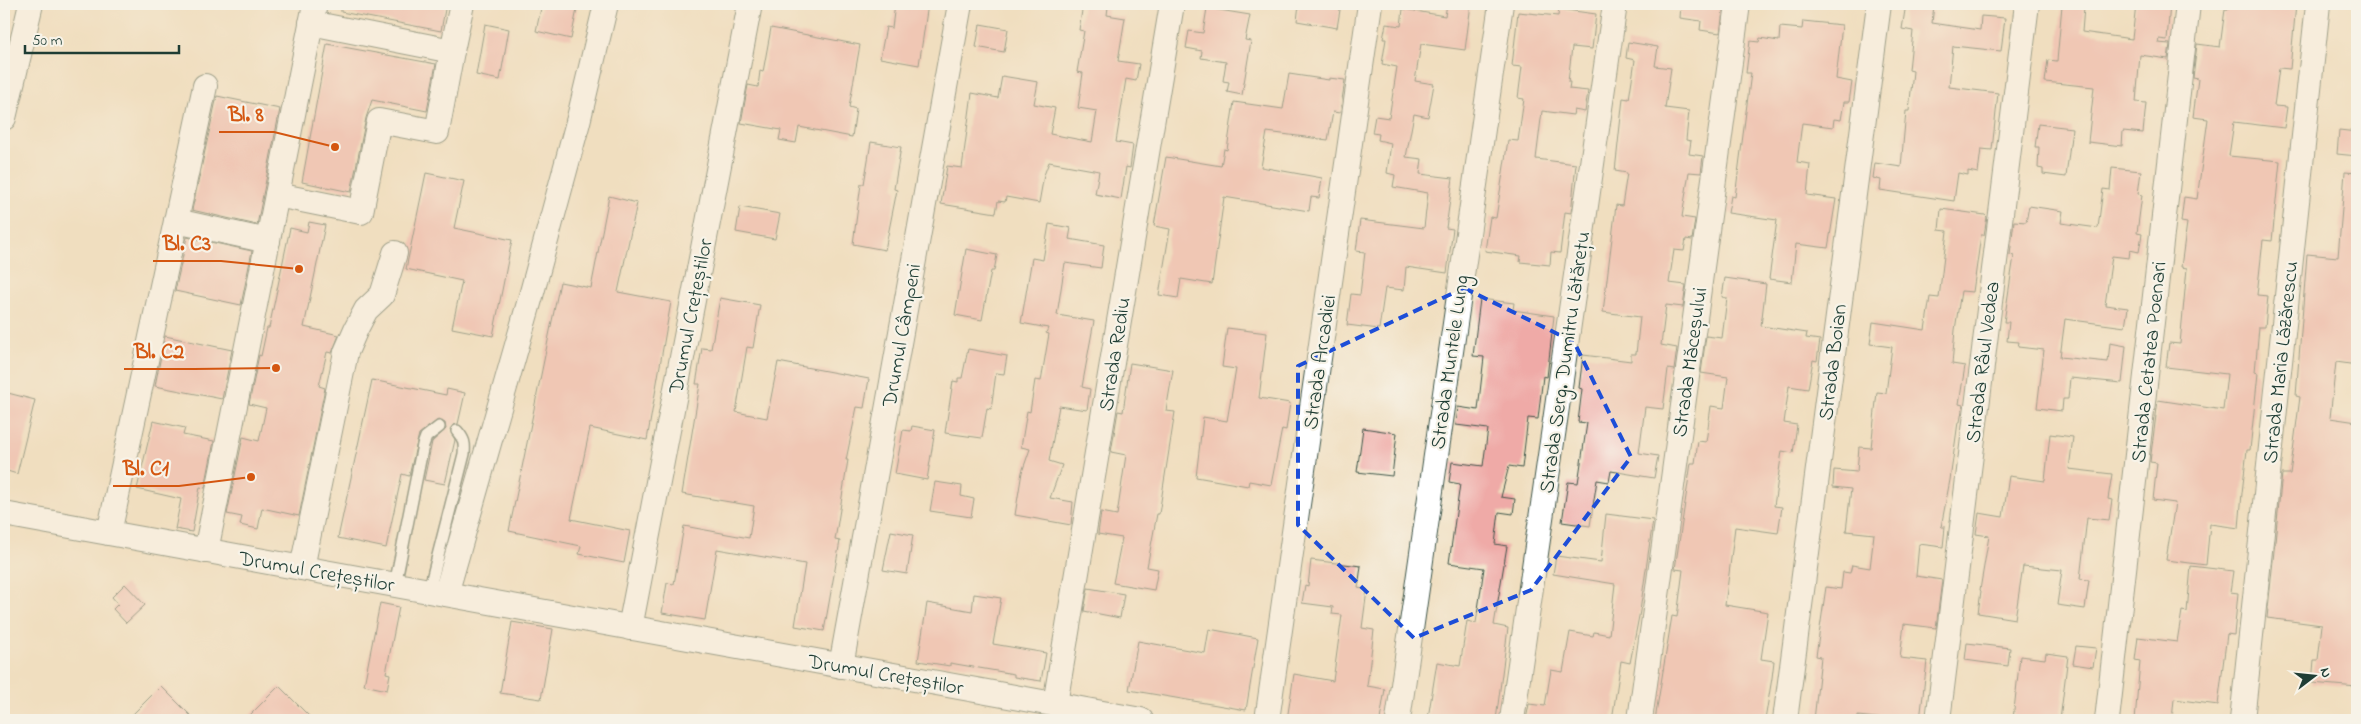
<svg xmlns="http://www.w3.org/2000/svg" width="2361" height="724" viewBox="0 0 2361 724" font-family="'Indie Flower',sans-serif">
<style>
.building{fill:#efaaa7}
.lines{fill:none;stroke-linecap:round;stroke-linejoin:round}
.service-casing{stroke:#3e5549;stroke-width:14}
.minor-casing{stroke:#3e5549;stroke-width:26}
.service{stroke:#fff;stroke-width:11}
.minor{stroke:#fff;stroke-width:24}
.marked{fill:none;stroke:#1d4ed8;stroke-width:4;stroke-dasharray:10 6;stroke-linejoin:round}
.labels{text-anchor:middle;stroke-width:4.5;stroke-linejoin:round;paint-order:stroke}
.street-label{font-size:21px;fill:#1f3d34;stroke:#f7f3e8}
.leader{fill:none;stroke:#d45610;stroke-width:2}
.callout-dot{fill:#d45610;stroke:#f7f3e8;stroke-width:2}
.callout-label{font-size:22px;text-anchor:middle;font-weight:bold;fill:#d45610;stroke:#f7f3e8;stroke-width:4.5;stroke-linejoin:round;paint-order:stroke}
</style>
<rect width="100%" height="100%" fill="#f7f3e8"/>
<filter id="ink" filterUnits="userSpaceOnUse"><feTurbulence type="fractalNoise" baseFrequency=".02" numOctaves="2"/><feDisplacementMap in="SourceGraphic" scale="10" xChannelSelector="R" yChannelSelector="G"/><feConvolveMatrix kernelMatrix="1 2 1 2 8 2 1 2 1" color-interpolation-filters="sRGB"/></filter>
<filter id="wash" filterUnits="userSpaceOnUse"><feTurbulence type="fractalNoise" baseFrequency=".0096" numOctaves="4" result="noise"/><feDisplacementMap in="SourceGraphic" scale="20" xChannelSelector="R" yChannelSelector="G"/><feGaussianBlur stdDeviation="1.12" result="paint"/><feColorMatrix in="noise" values="0 0 0 0 0 0 0 0 0 0 0 0 0 0 0 0 0 1.4 0 .05"/><feComposite in="paint" operator="in"/></filter>
<g filter="url(#wash)">
<rect width="100%" height="100%" fill="#f0debf"/>
<g id="blocks">
<!-- building -->
<g class="building">
<path d="M341 4H446L441 31 341 12Z"/>
<path d="M542 4H578L571 39 536 31Z"/>
<path d="M895 4H928L919 65 880 58 886 27 892 28Z"/>
<path d="M1083 4 1108 7 1107 15 1125 18 1118 61 1139 64 1136 81 1126 79 1116 142 1133 145 1130 168 1126 167 1121 199 1095 194 1099 171 1049 162 1044 175 1039 203 1006 197 1005 202 998 201 996 213 941 204 947 166 962 168 972 93 998 98 1002 76 1038 82 1034 104 1055 108 1050 134 1092 142 1097 111 1078 108 1083 73 1077 72 1084 31 1079 30Z"/>
<path d="M1299 4H1341L1337 28 1297 21Z"/>
<path d="M1447 4H1471L1465 50 1421 44 1415 81 1434 84 1428 117 1414 114 1406 157 1422 159 1420 174 1453 178 1446 228 1453 229 1447 273 1406 267 1404 290 1385 288 1379 329 1347 325 1351 294 1360 295 1365 252 1356 251 1360 220 1424 228 1428 193 1393 187 1395 175 1387 173 1391 143 1378 140 1379 134 1372 133 1375 116 1389 118 1397 67 1382 64 1386 39H1383L1386 24 1401 26 1403 9 1445 16Z"/>
<path d="M1681 4H1724L1720 33 1700 30 1701 21 1680 18Z"/>
<path d="M1906 4 1934 5 1932 23 1980 30 1981 16 2005 18 2001 51 1953 46 1949 87 1998 93 1992 150 1981 149 1978 173 1968 171V175L1958 173 1954 201 1880 190 1881 180 1873 178 1875 163 1901 167 1906 111H1909L1913 71 1909 70 1913 31 1902 29Z"/>
<path d="M2136 4H2170L2167 40 2159 39 2158 43 2170 44 2168 59 2140 55 2136 102 2146 103 2143 133 2123 131 2122 146 2088 142 2094 87 2045 82 2048 60 2057 61 2062 5 2084 7 2082 32 2132 39Z"/>
<path d="M2228 4H2296L2290 69 2279 68 2274 106 2287 107 2284 128 2234 122 2229 156 2280 161 2272 241 2263 240 2257 295 2268 296 2265 327H2259L2255 372 2258 373 2250 450H2247L2242 493 2239 528 2210 524 2206 565 2166 560 2175 503 2153 500 2157 463 2150 462 2158 400 2223 410 2227 374 2166 367 2169 343 2180 344 2187 268 2181 267 2187 223 2181 222 2184 197 2197 199 2208 119 2193 117 2198 79 2193 78 2197 44 2220 47 2225 9H2228Z"/>
<path d="M1207 8 1250 15 1245 40 1251 41 1242 95 1227 92 1229 82 1223 81 1226 62 1201 58 1202 51 1186 48 1189 31 1203 33Z"/>
<path d="M1559 9 1596 14 1592 49 1572 47 1568 82H1570L1569 89 1588 91 1585 112 1574 110 1573 115 1542 111 1536 159 1576 164 1571 213 1565 212 1560 253 1551 252 1550 265 1520 262 1521 256 1485 251 1490 217 1496 218 1508 140 1518 141 1524 99 1518 98 1522 67 1512 66 1518 12 1558 16Z"/>
<path d="M1803 21 1842 25 1836 79 1852 82 1849 102H1844L1841 120 1834 119 1833 127 1802 123 1797 162 1810 164 1807 195 1836 199 1828 248 1796 244 1792 282 1769 279 1777 220 1728 213 1731 196 1735 197 1751 73H1746L1750 41 1759 42 1760 38 1779 41 1780 27 1802 29Z"/>
<path d="M485 24 509 29 500 80 476 75Z"/>
<path d="M980 24 1008 29 1004 52 976 47Z"/>
<path d="M771 28 860 45 849 107 856 109 852 137 799 127 796 143 779 140 781 130 741 123 748 85 758 87 760 71 763 72Z"/>
<path d="M1628 42 1658 47 1655 66 1671 68 1665 108 1689 111 1686 140 1691 141 1689 154 1703 156 1701 173 1689 172 1682 217 1695 219 1692 240 1686 239 1684 251 1674 250 1669 283 1686 285 1683 307 1666 305 1661 345 1677 348 1674 370 1668 369 1663 409 1645 407 1639 453 1658 456 1654 478 1611 471 1609 482 1597 480 1590 526 1562 522 1568 482 1578 483 1587 423 1578 422 1582 389 1579 388 1583 355 1631 361V354H1636L1640 317 1603 312 1616 205 1622 206 1627 173 1615 171 1623 98 1629 99 1635 60 1626 58Z"/>
<path d="M327 44 436 64 427 111 372 100 366 118 351 192 302 182Z"/>
<path d="M1289 74 1329 80V78L1345 80 1340 113 1333 112 1328 140 1267 132 1261 167 1322 178 1319 198 1311 197 1309 211 1224 197 1212 284 1181 279 1178 298 1159 295 1170 229 1154 226 1166 157 1221 166 1224 149 1227 150 1234 102 1283 109Z"/>
<path d="M217 96 280 109 257 225 192 210Z"/>
<path d="M2038 124 2072 128 2066 177 2043 174V169L2038 168 2039 147H2035Z"/>
<path d="M2339 130 2357 132V156L2337 154Z"/>
<path d="M871 142 901 147 894 189 897 190 885 250 853 244 861 184H864Z"/>
<path d="M2112 168 2141 171 2138 194 2142 195 2137 233 2142 234 2139 252 2130 250 2129 258 2112 256 2105 305 2128 308 2125 327 2065 319 2060 357 2108 362 2110 343 2126 346 2122 383 2070 378 2068 399H2063L2062 411 2037 408 2044 350 2018 347 2019 342 2007 341 2009 322H2004L2014 256 2010 255 2014 221 2026 222 2029 206 2063 211 2061 223 2098 228 2103 189 2110 190Z"/>
<path d="M2345 172 2357 173V365L2336 362 2330 418 2357 422V485L2353 515H2357V687L2312 683 2314 660H2318L2322 625 2267 618 2282 474H2290L2300 397 2296 396 2307 254 2338 257Z"/>
<path d="M426 173 464 181 454 228 512 240 493 336 452 328 462 281 406 269Z"/>
<path d="M609 196 637 203 618 292 671 302 647 440 590 428 571 519 630 531 624 563 579 554 581 546 509 531 560 282 591 288Z"/>
<path d="M740 207 780 214 775 239 736 232Z"/>
<path d="M1941 209 1985 215 1987 217 1984 235H1981L1973 292 1961 291 1955 330 1952 364 1965 366 1959 404 1963 405 1960 422H1958L1950 480 1941 527H1945L1943 547 1919 544 1916 576 1942 580 1936 628 1904 624 1900 658 1927 661 1920 720H1894L1858 716V720H1814L1821 657 1816 656 1826 587 1841 589 1843 572 1850 573 1852 565 1870 568 1874 534 1846 531 1851 489 1833 487 1834 470 1857 472 1859 447 1871 448 1877 392 1886 393 1892 347 1870 344 1873 322 1925 330 1930 297 1939 298 1947 231 1939 230Z"/>
<path d="M309 222 325 225 304 327 339 335 332 353 327 352 319 386 325 388 299 516 262 508 258 529 240 525 242 517 227 514 243 437 259 441 266 408 249 404 259 355 261 356 267 328H269L290 228 307 232Z"/>
<path d="M1049 224 1071 228 1069 239 1104 245 1101 268 1065 263 1057 315 1094 321 1082 387 1090 389 1087 410 1059 406 1049 461 1062 465 1050 498 1073 502 1071 525 1015 515 1022 472 1030 449 1021 447 1027 411 1030 412 1035 380 1041 381 1049 334 1046 333 1048 328 1021 323 1032 258 1043 260Z"/>
<path d="M187 237 252 251 241 305 175 291Z"/>
<path d="M966 249 997 255 994 271H991L982 320 955 315Z"/>
<path d="M1725 278 1766 284 1761 326 1807 333 1806 338 1820 340 1817 361 1813 360 1808 389 1789 386 1784 423 1797 425 1793 453 1782 451 1774 506 1782 507 1778 533 1735 527 1725 605 1768 612 1761 659 1774 661 1772 678 1765 720H1655L1672 616 1677 617 1683 570 1675 569 1691 463H1695L1698 441 1706 442 1711 406 1724 408 1728 377 1701 373 1706 336 1722 338 1727 298 1722 297Z"/>
<path d="M720 298 760 305 753 348 747 347 736 412 767 418 778 362 869 379 864 408 857 407 846 460H848L835 540 840 541 824 631 795 626 805 564 717 549 705 620 662 613 667 583 674 584 684 526 749 538 754 506 682 494 700 384H696L702 348 711 349Z"/>
<path d="M1480 299 1514 303 1513 310 1554 316 1547 377 1543 376 1538 419 1528 418 1522 468 1509 466 1501 497 1515 499 1513 514 1499 512 1495 544 1507 546 1494 625 1508 628 1496 720H1439L1428 718 1437 662 1460 666 1467 621 1476 623 1484 568 1449 563 1460 484 1449 482 1452 462 1483 466 1488 429 1456 425 1458 407 1478 410 1484 357 1473 356Z"/>
<path d="M1227 328 1267 333 1259 398 1290 403 1286 430 1282 429 1271 485 1249 481 1248 486 1196 477 1203 417 1227 421 1236 369 1222 367Z"/>
<path d="M165 336 232 350 222 399 155 386Z"/>
<path d="M968 349 1007 356 1004 374 996 373 991 409 987 408 982 438 945 433 953 381 958 382V378H962Z"/>
<path d="M1130 363 1173 370 1166 411 1175 412 1159 514H1157L1147 567 1158 569 1154 590 1113 583 1122 538 1098 534 1101 512 1117 515 1126 455 1111 452 1118 411 1123 412Z"/>
<path d="M372 380 446 395 447 389 465 393 458 424 453 425 450 429 455 440 445 484 424 480 432 442 446 429 445 423 438 420 419 434 409 476 402 474 386 548 338 538Z"/>
<path d="M4 392 35 400 17 474 4 470Z"/>
<path d="M153 421 185 428 183 435 214 441 205 488 200 487 192 532 175 529 181 499 137 489Z"/>
<path d="M912 426 935 430 927 480 895 474 903 430 911 431Z"/>
<path d="M1363 428 1397 433 1392 476 1357 472Z"/>
<path d="M2050 434 2073 437 2069 469 2112 474 2108 499 2112 500 2109 520 2087 518 2080 579 2089 580 2085 609 2057 605 2062 570 2023 566 2015 619 1978 613 1981 591 1980 590 1989 536 1976 534 1979 513 2003 517 2009 476 2045 481Z"/>
<path d="M935 482 962 486 961 496 974 499 971 517 930 511Z"/>
<path d="M1606 514 1653 520 1640 611 1630 663 1621 661 1612 720H1526L1529 704 1545 706 1551 670 1563 672 1570 632 1593 636 1594 632 1609 635 1615 584 1553 574 1556 556 1601 562Z"/>
<path d="M891 531 913 535 907 574 883 570Z"/>
<path d="M1311 560 1361 566 1358 588 1367 590 1362 628 1374 630 1367 686 1385 689 1380 720H1287L1294 674 1333 681 1342 615 1332 614 1333 607 1302 603 1305 585 1308 586Z"/>
<path d="M2191 566 2233 571 2230 592 2238 593 2234 635 2227 634 2218 705 2174 699 2172 720H2135L2140 661 2135 660 2138 637 2177 642 2182 611 2187 612Z"/>
<path d="M125 584 145 605 126 623 113 609 118 604 112 597Z"/>
<path d="M1088 588 1124 594 1120 618 1084 611Z"/>
<path d="M974 594 1001 598 993 644 1046 653 1041 681 1014 677V674L950 663V666L918 661 927 603 972 611Z"/>
<path d="M380 603 399 607 386 673 390 674 387 690 364 685Z"/>
<path d="M512 622 553 629 541 699 500 693Z"/>
<path d="M1209 629 1258 638 1246 710 1129 690 1138 641 1205 653Z"/>
<path d="M1967 643 2010 648 2008 666 1965 660Z"/>
<path d="M2076 646 2096 648 2093 667 2073 664Z"/>
<path d="M2046 653 2068 656 2060 720 2013 719 2020 656 2045 659Z"/>
<path d="M161 686 195 720H127Z"/>
<path d="M279 686 313 720H245Z"/>
</g>
</g>
</g>
<g filter="url(#ink)">
<use href="#blocks" fill-opacity="0" stroke="#3e5549" stroke-width="1"/>
<g class="lines">
<!-- service casing -->
<g class="service-casing">
<g id="service">
<path d="M395 585 423 445 426 437 439 427"/>
<path d="M429 591 464 454C465 443 464 439 457 431"/>
</g>
</g>
<!-- minor casing -->
<g class="minor-casing">
<g id="minor">
<path d="M311 23 452 51 462 4"/>
<path d="M4 118 31 4"/>
<path d="M277 195 361 212 379 121 437 132 452 51"/>
<path d="M176 221 268 241"/>
<path d="M4 514 1141 720"/>
<path d="M109 533 205 86"/>
<path d="M206 551 315 4"/>
<path d="M302 568 346 352 356 329 366 310 382 295 395 253"/>
<path d="M446 594 531 296 578 122 606 4"/>
<path d="M630 628 750 4"/>
<path d="M841 666 960 4"/>
<path d="M1055 704 1172 4"/>
<path d="M1267 720 1370 4"/>
<path d="M1398 720 1501 4"/>
<path d="M1512 720 1615 4"/>
<path d="M1640 720 1738 4"/>
<path d="M1785 720 1879 4"/>
<path d="M1938 720 2027 4"/>
<path d="M2107 720 2188 4"/>
<path d="M2242 720 2318 4"/>
</g>
</g>
<!-- service -->
<use href="#service" class="service"/>
<!-- minor -->
<use href="#minor" class="minor"/>
</g>
</g>
<!-- marked area -->
<path d="M0 0H2361V724H0ZM1464 288 1574 342 1631 457 1531 590 1414 638 1298 525V366Z" fill="#f0debf" fill-opacity=".55" fill-rule="evenodd"/>
<path class="marked" d="M1464 288 1574 342 1631 457 1531 590 1414 638 1298 525V366Z"/>
<g class="labels">
<!-- street labels -->
<g class="street-label">
<text transform="translate(690 316) rotate(-79)" y="7">Drumul Crețeștilor</text>
<text transform="translate(901 335) rotate(-80)" y="7">Drumul Câmpeni</text>
<text transform="translate(1114 354) rotate(-81)" y="7">Strada Rediu</text>
<text transform="translate(1319 362) rotate(-82)" y="7">Strada Arcadiei</text>
<text transform="translate(1449 362) rotate(-82)" y="7">Strada Muntele Lung</text>
<text transform="translate(1564 362) rotate(-82)" y="7">Strada Serg. Dumitru Lătărețu</text>
<text transform="translate(1689 362) rotate(-82)" y="7">Strada Măceșului</text>
<text transform="translate(1832 362) rotate(-83)" y="7">Strada Boian</text>
<text transform="translate(1982 362) rotate(-83)" y="7">Strada Râul Vedea</text>
<text transform="translate(2148 362) rotate(-84)" y="7">Strada Cetatea Poenari</text>
<text transform="translate(2280 362) rotate(-84)" y="7">Strada Maria Lăzărescu</text>
<text transform="translate(317 571) rotate(10)" y="7">Drumul Crețeștilor</text>
<text transform="translate(886 674) rotate(10)" y="7">Drumul Crețeștilor</text>
</g>
</g>
<!-- callouts -->
<path class="leader" d="M335 147L274 132H219M299 269L221 261H153M276 368L194 369H124M251 477L179 486H113"/>
<g class="callout-dot">
<circle cx="335" cy="147" r="5"/>
<circle cx="299" cy="269" r="5"/>
<circle cx="276" cy="368" r="5"/>
<circle cx="251" cy="477" r="5"/>
</g>
<g class="callout-label">
<text x="246" y="121">Bl. 8</text>
<text x="187" y="250">Bl. C3</text>
<text x="159" y="358">Bl. C2</text>
<text x="146" y="475">Bl. C1</text>
</g>
<!-- margin -->
<rect width="2361" height="724" fill="none" stroke="#f7f3e8" stroke-width="20"/>
<!-- north arrow -->
<g transform="translate(2314 676) rotate(74)" stroke="#f7f3e8" stroke-width="4" paint-order="stroke">
<path d="M0-4L9 19L0 12L-9 19Z" fill="#1f3d34"/>
<text y="-8" font-size="14" font-weight="bold" text-anchor="middle" fill="#1f3d34">N</text>
</g>
<!-- scale -->
<path d="M25 45v8h154v-8" fill="none" stroke="#1f3d34" stroke-width="2.5"/>
<text x="32" y="45" font-size="15" fill="#1f3d34" stroke="#f7f3e8" stroke-width="4" paint-order="stroke">50 m</text>
</svg>
